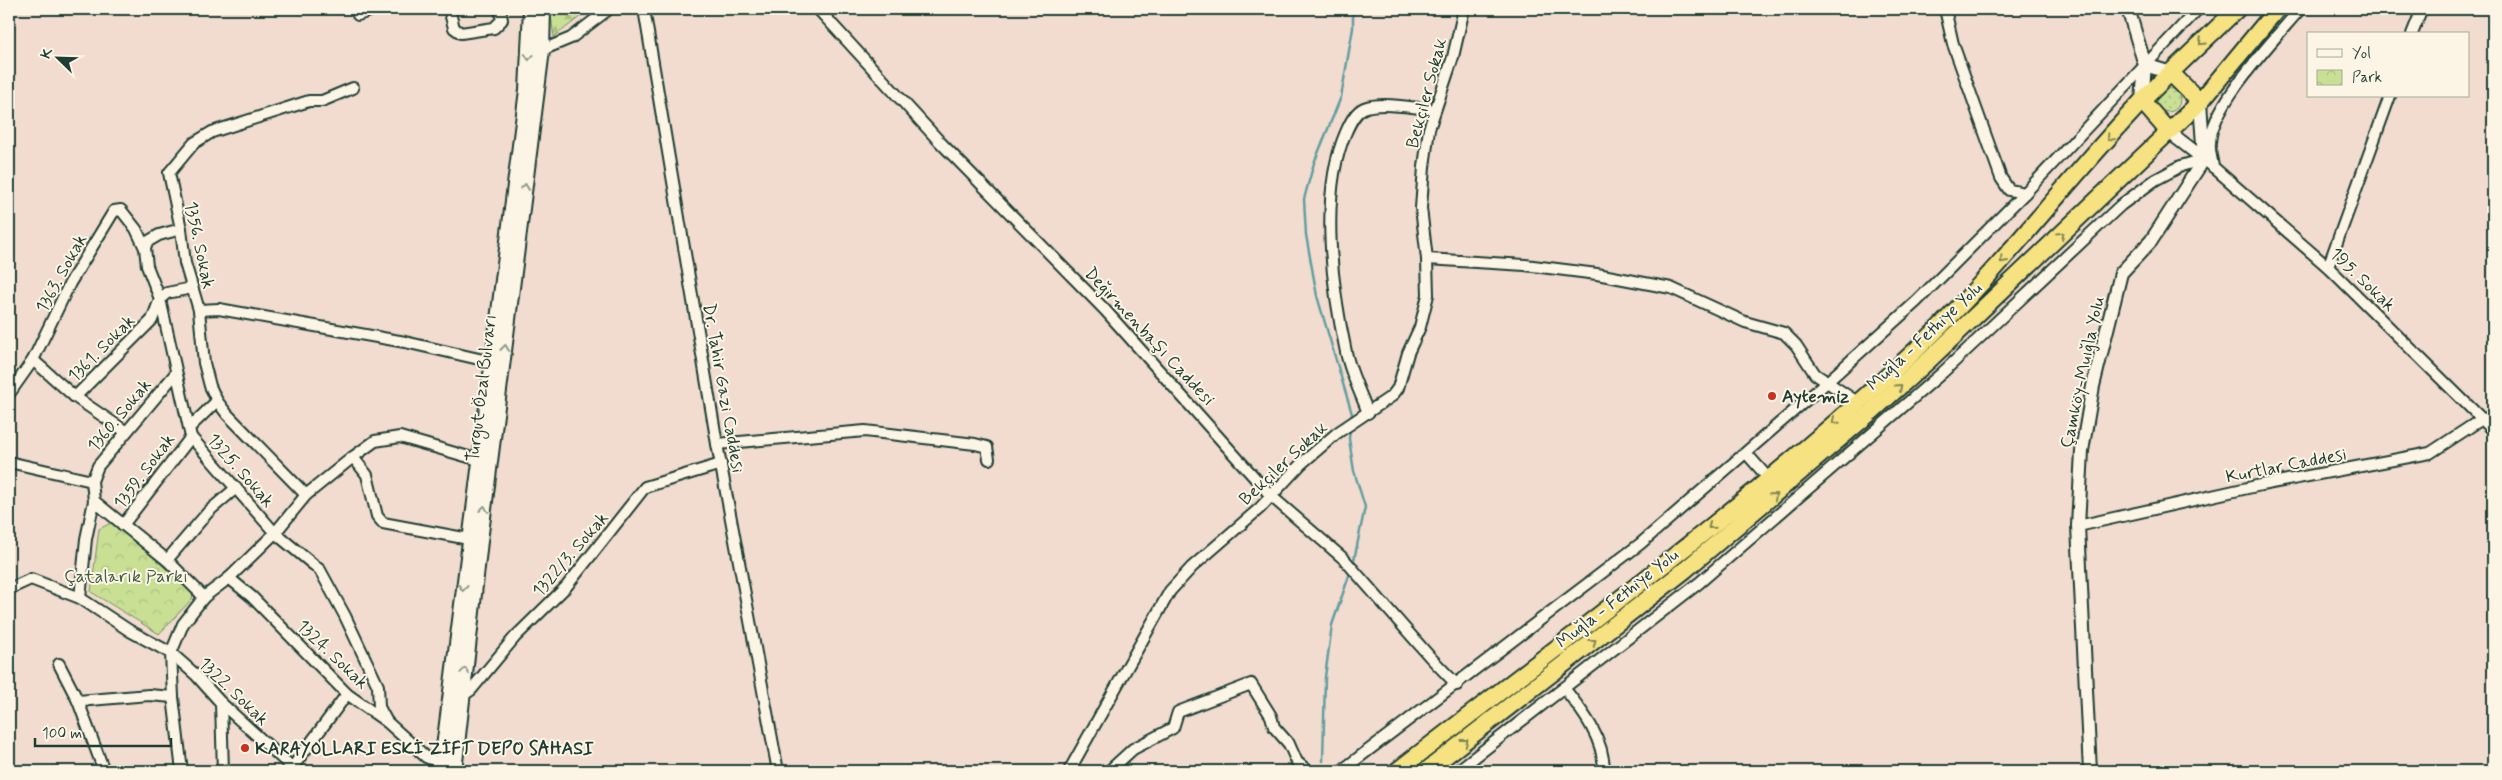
<svg xmlns="http://www.w3.org/2000/svg" width="2502" height="780" viewBox="0 0 2502 780" font-family="Mynerve,sans-serif">
<style>
.grass{fill:url(#grass-dots);stroke:#748e64}
.forest{fill:url(#forest-firs);stroke:#748e64}
.park{fill:url(#park-crowns);stroke:#748e64}
.lines{fill:none;stroke-linecap:round;stroke-linejoin:round}
.stream{stroke:#629ea1;stroke-width:2.5}
.minor-casing{stroke:#1f3d34;stroke-width:14}
.tertiary-casing{stroke:#1f3d34;stroke-width:16}
.secondary-casing{stroke:#1f3d34;stroke-width:18}
.trunk-casing{stroke:#1f3d34;stroke-width:20}
.minor{stroke:#fcf5e5;stroke-width:10}
.tertiary{stroke:#fcf5e5;stroke-width:12}
.secondary{stroke:#fcf5e5;stroke-width:14}
.trunk{stroke:#f7e281;stroke-width:16}
.oneway{stroke:#808757}
.oneway2{stroke:#8e998c}
.poi-dot{fill:#c8321e;stroke:#fcf5e5;stroke-width:2}
.labels{text-anchor:middle;stroke-width:4;stroke-linejoin:round;paint-order:stroke}
.street-label{font-size:18px;fill:#1f3d34;stroke:#fcf5e5}
.poi-label{font-size:18px;font-weight:bold;fill:#1f3d34;stroke:#fcf5e5;text-anchor:start}
.park-label{font-size:18px;fill:#415d47;stroke:#fcf5e5}
</style>
<defs>
<pattern id="grass-dots" width="8" height="8" patternUnits="userSpaceOnUse" patternTransform="scale(1.25)"><rect width="8" height="8" fill="#c9df94"/><path d="M2 2h.1M6 6h.1" fill="none" stroke="#acc080" stroke-width="1.8" stroke-linecap="round"/></pattern>
<pattern id="forest-firs" width="22" height="20" patternUnits="userSpaceOnUse" patternTransform="scale(1.25)"><rect width="22" height="20" fill="#c9df94"/><path d="M5 1l3.5 6h-7zM16 11l3.5 6h-7z" fill="#acc080"/></pattern>
<pattern id="park-crowns" width="20" height="18" patternUnits="userSpaceOnUse" patternTransform="scale(1.25)"><rect width="20" height="18" fill="#c9df94"/><path d="M2 6a3 3 0 1 1 6 0M12 15a3 3 0 1 1 6 0" fill="none" stroke="#acc080"/></pattern>
</defs>
<rect width="100%" height="100%" fill="#f2dccf"/>
<filter id="ink" filterUnits="userSpaceOnUse"><feTurbulence type="fractalNoise" baseFrequency=".02" numOctaves="2"/><feDisplacementMap in="SourceGraphic" scale="10" xChannelSelector="R" yChannelSelector="G"/><feConvolveMatrix kernelMatrix="1 2 1 2 8 2 1 2 1" color-interpolation-filters="sRGB"/></filter>
<g filter="url(#ink)">
<!-- grass -->
<circle class="grass" cx="2168" cy="100" r="12"/>
<!-- forest -->
<path class="forest" d="M550 9H590L554 37Z"/>
<!-- park -->
<path class="park" d="M111 523 116 524 193 593 192 599 159 634 91 592 99 529Z"/>
<g class="lines">
<!-- stream -->
<g class="stream">
<path d="M1351 418 1352 414 1317 296 1306 235 1304 199 1314 163 1341 97 1353 28V9"/>
<path d="M1350 429 1349 439 1354 471 1365 507 1353 565"/>
<path d="M1323 761 1325 677 1332 625 1351 570"/>
</g>
<!-- minor casing -->
<g class="minor-casing">
<g id="minor">
<path d="M449 9 454 28 461 33 494 28 502 20 500 9"/>
<path d="M644 9 717 444 778 771"/>
<path d="M818 9 940 142 1105 310 1271 496 1344 559 1430 657 1457 685"/>
<path d="M1945 9 1953 44 2001 178 2009 190 2025 193"/>
<path d="M358 15 375 9"/>
<path d="M2412 34 2422 9"/>
<path d="M542 50 571 38 609 9"/>
<path d="M2213 167C2212 159 2209 151 2210 143 2211 105 2275 39 2300 9"/>
<path d="M181 229 159 235 147 242 145 248 147 266 160 299 191 437 275 533 320 570 345 616 378 686 379 707 387 722"/>
<path d="M1427 259 1525 265 1597 274 1671 288 1745 322 1784 333 1796 345 1815 374 1857 402"/>
<path d="M2328 267 2390 96"/>
<path d="M199 310 219 309 405 342 492 362"/>
<path d="M33 360 75 397 125 431"/>
<path d="M176 373 98 466 92 481 94 501 167 560 204 597"/>
<path d="M9 394 33 360 70 283 114 211 121 210 136 229 145 248"/>
<path d="M75 397 152 320 160 299 167 293 192 288"/>
<path d="M1368 413C1361 393 1350 373 1346 352 1332 288 1319 193 1346 132 1350 123 1355 112 1364 108 1380 101 1417 108 1435 110"/>
<path d="M189 428 217 401"/>
<path d="M717 444 865 431 975 444 987 447 989 459"/>
<path d="M1747 454 1769 479"/>
<path d="M353 457 375 441 400 437 479 460"/>
<path d="M9 462 92 481"/>
<path d="M306 495 227 414 217 401 210 386 204 363 199 310 185 263 181 229 169 173 194 143 212 132 309 101H322L353 88"/>
<path d="M123 525 191 437"/>
<path d="M2078 526 2261 485 2430 453 2482 419 2493 418"/>
<path d="M167 560 209 511 236 488"/>
<path d="M229 578 252 597 347 694 387 722 426 757 442 764"/>
<path d="M9 589 31 579 80 598 130 631 171 653 196 675 221 703 296 771"/>
<path d="M80 598 86 539 94 501"/>
<path d="M59 664 78 701 104 771"/>
<path d="M1564 688C1584 713 1604 739 1604 771"/>
<path d="M462 696 471 690 515 637 566 587 645 487 721 464"/>
<path d="M78 701 149 695 173 697"/>
<path d="M221 703 223 771"/>
<path d="M292 768 347 694"/>
<path d="M182 771 173 697 171 653 183 624 204 597 229 578 275 533 306 495 353 457 367 475 377 516 383 523 469 539"/>
<path d="M1069 771 1170 591 1192 567 1260 508 1301 464 1337 433 1392 396 1398 388 1408 353 1420 327 1428 295 1427 259 1421 208 1424 167 1429 129 1453 57 1464 9"/>
<path d="M1109 771 1133 749 1173 728 1178 712 1251 684 1271 716 1274 727 1289 744 1297 762 1308 771"/>
<path d="M1341 771 1640 544 1826 383 1916 302 2025 193 2198 9"/>
<path d="M1457 771 1699 583 1942 373 2121 205 2155 180 2181 166 2204 159 2328 267 2493 430"/>
</g>
</g>
<!-- tertiary casing -->
<g class="tertiary-casing">
<g id="tertiary">
<path d="M2128 9 2145 65 2142 101"/>
<path d="M2145 65 2171 73"/>
<path d="M2200 102 2204 159"/>
<path d="M2169 132 2204 159"/>
<path d="M2090 771 2078 526 2082 451 2093 386 2121 273 2151 241 2204 159"/>
</g>
</g>
<!-- secondary casing -->
<g class="secondary-casing">
<g id="secondary">
<path d="M441 771 527 90 531 9"/>
<path d="M454 771 480 541 542 50 543 9"/>
</g>
</g>
<!-- trunk casing -->
<g class="trunk-casing">
<g id="trunk">
<path d="M2171 73 2200 102"/>
<path d="M2142 101 2169 132"/>
<path d="M1397 771C1573 635 1753 502 1916 350 1998 273 2065 182 2143 100 2173 69 2206 39 2237 9"/>
<path d="M1426 771 1685 570 1871 412 1929 360 2200 102 2277 9"/>
</g>
</g>
<!-- minor -->
<use href="#minor" class="minor"/>
<!-- tertiary -->
<use href="#tertiary" class="tertiary"/>
<!-- secondary -->
<use href="#secondary" class="secondary"/>
<!-- trunk -->
<use href="#trunk" class="trunk"/>
</g>
<!-- one-way arrows -->
<defs><path id="oneway-chevron" d="M-2-3.5L2.5 0L-2 3.5" fill="none" stroke-width="1.6" stroke-linecap="round" stroke-linejoin="round" transform="scale(1.25)"/></defs>
<g class="oneway">
<use href="#oneway-chevron" transform="translate(2202 42) rotate(136)"/>
<use href="#oneway-chevron" transform="translate(2110 138) rotate(131)"/>
<use href="#oneway-chevron" transform="translate(2061 235) rotate(-43)"/>
<use href="#oneway-chevron" transform="translate(2003 260) rotate(132)"/>
<use href="#oneway-chevron" transform="translate(1899 387) rotate(-42)"/>
<use href="#oneway-chevron" transform="translate(1835 421) rotate(139)"/>
<use href="#oneway-chevron" transform="translate(1774 496) rotate(-40)"/>
<use href="#oneway-chevron" transform="translate(1711 526) rotate(141)"/>
<use href="#oneway-chevron" transform="translate(1593 642) rotate(-38)"/>
<use href="#oneway-chevron" transform="translate(1465 742) rotate(-38)"/>
</g>
<g class="oneway2">
<use href="#oneway-chevron" transform="translate(529 57) rotate(95)"/>
<use href="#oneway-chevron" transform="translate(525 187) rotate(-83)"/>
<use href="#oneway-chevron" transform="translate(505 348) rotate(-84)"/>
<use href="#oneway-chevron" transform="translate(484 509) rotate(-83)"/>
<use href="#oneway-chevron" transform="translate(463 588) rotate(97)"/>
<use href="#oneway-chevron" transform="translate(465 671) rotate(-82)"/>
</g>
</g>
<!-- markers -->
<g class="poi-dot">
<circle cx="1772" cy="396" r="5"/>
<circle cx="245" cy="748" r="5"/>
</g>
<g class="labels">
<!-- street labels -->
<g class="street-label">
<text transform="translate(1426 93) rotate(-75)" y="6">Bekçiler Sokak</text>
<text transform="translate(200 245) rotate(78)" y="6">1356. Sokak</text>
<text transform="translate(61 273) rotate(-61)" y="6">1363. Sokak</text>
<text transform="translate(2363 279) rotate(44)" y="6">195. Sokak</text>
<text transform="translate(1150 336) rotate(47)" y="6">Değirmenbaşı Caddesi</text>
<text transform="translate(1924 336) rotate(-43)" y="6">Muğla - Fethiye Yolu</text>
<text transform="translate(101 348) rotate(-45)" y="6">1361. Sokak</text>
<text transform="translate(2082 372) rotate(-78)" y="6">Çamköy-Muığla Yolu</text>
<text transform="translate(481 388) rotate(-83)" y="6">Turgut Özal Bulvarı</text>
<text transform="translate(724 388) rotate(80)" y="6">Dr. Tahir Gazi Caddesi</text>
<text transform="translate(119 415) rotate(-50)" y="6">1360. Sokak</text>
<text transform="translate(1283 463) rotate(-43)" y="6">Bekçiler Sokak</text>
<text transform="translate(2286 465) rotate(-11)" y="6">Kurtlar Caddesi</text>
<text transform="translate(241 470) rotate(49)" y="6">1325. Sokak</text>
<text transform="translate(144 471) rotate(-53)" y="6">1359. Sokak</text>
<text transform="translate(570 554) rotate(-49)" y="6">1322/3. Sokak</text>
<text transform="translate(1617 598) rotate(-38)" y="6">Muğla - Fethiye Yolu</text>
<text transform="translate(333 654) rotate(44)" y="6">1324. Sokak</text>
<text transform="translate(234 691) rotate(44)" y="6">1322. Sokak</text>
</g>
<!-- poi labels -->
<g class="poi-label">
<text x="1782" y="402">Aytemiz</text>
<text x="255" y="754">KARAYOLLARI ESKİ ZİFT DEPO SAHASI</text>
</g>
<!-- park labels -->
<g class="park-label">
<text x="126" y="582">Çatalarık Parkı</text>
</g>
</g>
<!-- margin -->
<rect width="2502" height="780" fill="none" stroke="#fcf5e5" stroke-width="30"/>
<rect x="15" y="15" width="2472" height="750" fill="none" stroke="#1f3d34" stroke-width="2" filter="url(#ink)"/>
<!-- legend -->
<rect x="2307" y="32" width="162" height="65" fill="#fcf5e5" stroke="#a4ab9e"/>
<rect x="2317" y="49" width="25" height="8" fill="#fcf5e5" stroke="#a4ab9e"/>
<text x="2352" y="58" font-size="15" fill="#1f3d34">Yol</text>
<rect x="2317" y="70" width="25" height="15" fill="url(#park-crowns)" stroke="#a4ab9e"/>
<text x="2352" y="82" font-size="15" fill="#1f3d34">Park</text>
<!-- north arrow -->
<g transform="translate(58 58) rotate(293)" stroke="#fcf5e5" stroke-width="4" paint-order="stroke">
<path d="M0-4L9 19L0 12L-9 19Z" fill="#1f3d34"/>
<text y="-8" font-size="14" font-weight="bold" text-anchor="middle" fill="#1f3d34">K</text>
</g>
<!-- scale -->
<path d="M35 738v8h136v-8" fill="none" stroke="#1f3d34" stroke-width="2.5"/>
<text x="42" y="738" font-size="15" fill="#1f3d34" stroke="#fcf5e5" stroke-width="4" paint-order="stroke">100 m</text>
</svg>
